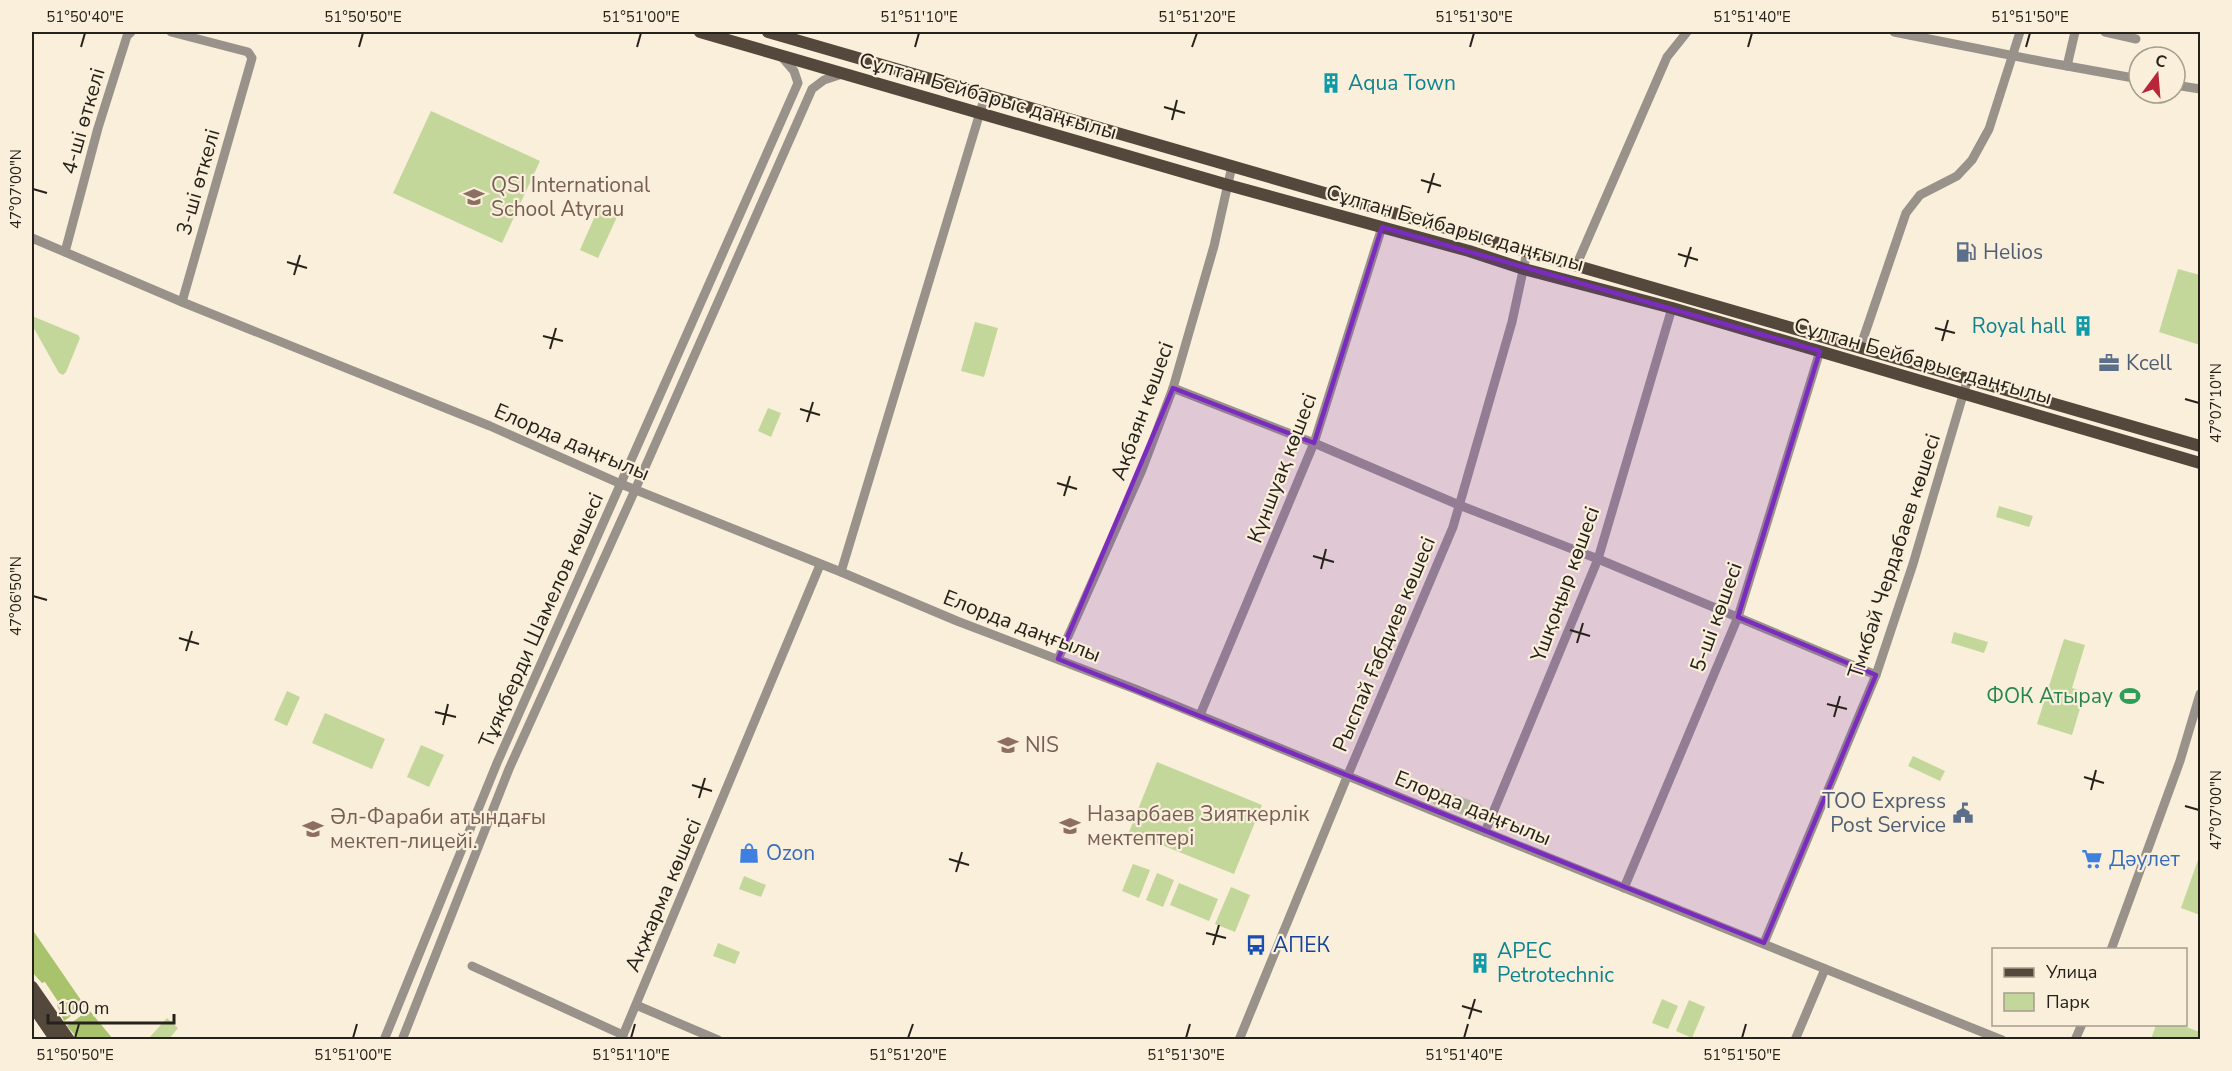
<svg xmlns="http://www.w3.org/2000/svg" width="2232" height="1071" viewBox="0 0 2232 1071" font-family="'Nunito Sans',sans-serif">
<style>
.green{fill:#c4d79b}
.forest{fill:#a9c26c}
.lines{fill:none;stroke-linecap:round;stroke-linejoin:round}
.minor{stroke:#99928b;stroke-width:9}
.major{stroke:#53483b;stroke-width:12}
.marked{fill:#7b2cbf;fill-opacity:0.2;stroke:#7b2cbf;stroke-width:4.5;stroke-linejoin:round}
.ticks{fill:none;stroke:#26221b;stroke-width:2}
.labels{text-anchor:middle;stroke-width:4.5;stroke-linejoin:round;paint-order:stroke}
.culture-label{font-size:21px;fill:#0d838f;stroke:#f9efda;text-anchor:start}
.street-label{font-size:21px;fill:#26221b;stroke:#f9efda}
.education-label{font-size:21px;fill:#785e54;stroke:#f9efda;text-anchor:start}
.service-label{font-size:21px;fill:#4e5e75;stroke:#f9efda;text-anchor:start}
.leisure-label{font-size:21px;fill:#27864d;stroke:#f9efda;text-anchor:end}
.shop-label{font-size:21px;fill:#366cbe;stroke:#f9efda;text-anchor:start}
.transit-label{font-size:21px;fill:#164399;stroke:#f9efda;text-anchor:start}
.neatline{fill:none;stroke:#26221b;stroke-width:2}
.ticks-label{font-size:15px;text-anchor:middle;fill:#26221b}
</style>
<rect width="100%" height="100%" fill="#f9efda"/>
<!-- green -->
<g class="green">
<path d="M431 111 540 161 502 243 393 193Z"/>
<path d="M598 209 617 217 598 258 580 250Z"/>
<path d="M2178 269 2200 275V345L2159 332Z"/>
<path d="M32 316 78 335 80 338 66 372 63 375 59 373 32 325Z"/>
<path d="M975 322 998 328 984 377 961 371Z"/>
<path d="M768 408 781 413 771 437 758 431Z"/>
<path d="M1999 506 2033 516 2029 527 1996 517Z"/>
<path d="M1954 632 1988 642 1984 653 1951 643Z"/>
<path d="M2064 639 2085 645 2072 688 2085 692 2072 735 2037 724Z"/>
<path d="M287 691 300 697 287 726 274 720Z"/>
<path d="M325 713 385 739 372 769 312 743Z"/>
<path d="M421 745 444 755 429 787 407 777Z"/>
<path d="M1913 756 1945 771 1940 781 1908 766Z"/>
<path d="M1157 762 1262 805 1234 874 1129 832Z"/>
<path d="M1439 788 1456 795 1450 810 1433 804Z"/>
<path d="M1459 796 1482 805 1476 820 1453 811Z"/>
<path d="M2198 860 2200 861V915L2181 908Z"/>
<path d="M1133 864 1150 870 1139 898 1122 891Z"/>
<path d="M1157 873 1174 880 1163 907 1146 900Z"/>
<path d="M744 876 766 885 761 897 739 889Z"/>
<path d="M1179 883 1218 899 1209 921 1170 905Z"/>
<path d="M1231 887 1250 895 1235 932 1215 924Z"/>
<path d="M718 943 740 952 735 964 713 956Z"/>
<path d="M1662 999 1678 1006 1668 1029 1652 1023Z"/>
<path d="M1689 1000 1705 1007 1692 1038 1676 1031Z"/>
<path d="M167 1018 178 1028 169 1039H148Z"/>
<path d="M2156 1025H2181L2200 1032V1039H2151Z"/>
</g>
<!-- forest -->
<g class="forest">
<path d="M32 929 85 1006 64 1021 57 1005 59 1003 45 982 42 983 32 972Z"/>
<path d="M89 1010 113 1039H78L67 1026Z"/>
</g>
<g class="lines">
<!-- minor -->
<g class="minor">
<path d="M171 32 248 52 252 58 182 302"/>
<path d="M1894 32 2045 62 2139 79"/>
<path d="M2105 32 2136 39"/>
<path d="M2067 66 2075 32"/>
<path d="M2175 85 2200 89"/>
<path d="M32 238 182 302 490 426 621 484 841 572 957 621 1135 689 1475 828 2002 1040"/>
<path d="M65 252 98 128 127 36 131 32"/>
<path d="M1576 266 1667 57 1687 32"/>
<path d="M1860 348 1906 213 1920 195 1957 176 1972 160 1989 129 2020 32"/>
<path d="M1173 388 1314 443 1459 505 1598 559 1876 675"/>
<path d="M841 572 985 96"/>
<path d="M1058 659 1142 470 1173 388 1214 246 1232 166"/>
<path d="M1200 715 1314 443 1382 227"/>
<path d="M1485 832 1598 559 1672 308"/>
<path d="M1624 888 1738 617 1820 351"/>
<path d="M1764 943 1876 675 1913 564 1968 378"/>
<path d="M2111 950 2180 761 2200 694"/>
<path d="M472 966 623 1035"/>
<path d="M636 1005 718 1040"/>
<path d="M384 1040 497 763 798 83 794 71 781 56"/>
<path d="M402 1040 509 769 635 490 812 89 824 80 842 74"/>
<path d="M621 1040 820 565"/>
<path d="M1239 1040 1347 777 1453 527 1512 322 1527 252"/>
<path d="M1795 1040 1825 969"/>
<path d="M2075 1040 2082 1024"/>
</g>
<!-- major -->
<g class="major">
<path d="M700 32 1228 185 1469 251 1524 269 1672 308 2200 463"/>
<path d="M768 32 2200 446"/>
<path d="M32 987 69 1040"/>
<path d="M32 1005 56 1040"/>
</g>
</g>
<!-- marked area -->
<path class="marked" d="M1382 227 1820 351 1738 617 1876 675 1764 943 1058 659 1173 388 1314 443Z"/>
<!-- ticks -->
<path class="ticks" d="M81 47 85 33M359 47 363 33M637 47 641 33M915 47 919 33M1192 47 1197 33M1470 47 1474 33M1748 47 1752 33M2026 47 2030 33M1164 107 1185 113M1172 120 1177 100M1421 180 1441 186M33 189 47 193M1428 193 1434 173M1678 254 1698 260M287 262 307 268M1685 267 1691 247M294 275 300 255M1935 328 1955 333M543 336 563 341M1942 341 1948 320M550 349 556 328M2185 399 2199 403M800 409 820 415M807 422 813 402M1057 483 1077 489M1064 496 1070 476M1313 556 1334 562M1321 569 1326 549M33 596 47 600M1570 630 1590 636M179 638 199 644M1577 643 1583 623M186 651 192 631M1827 704 1847 709M435 712 456 717M1834 717 1840 696M443 725 448 704M2084 777 2104 783M692 785 712 791M2091 790 2096 770M699 798 705 778M2185 806 2199 810M949 859 969 865M956 872 962 852M1206 933 1226 938M1213 945 1219 925M1462 1006 1482 1012M1469 1019 1475 999M75 1038 79 1024M353 1038 357 1024M631 1038 635 1024M908 1038 913 1024M1186 1038 1190 1024M1464 1038 1468 1024M1742 1038 1746 1024"/>
<!-- icons -->
<defs>
<g id="building-bare" transform="scale(1.62)"><path d="M-4-6H4V6H1V3H-1V6H-4ZM-2.5-4.3h1.7v1.8h-1.7ZM.8-4.3h1.7v1.8H.8ZM-2.5-1h1.7V.8h-1.7ZM.8-1h1.7V.8H.8Z" fill="#0f9aa8" stroke="#f9efda" stroke-width="2.5" paint-order="stroke"/></g>
<g id="school-bare" transform="scale(1.62)"><path d="M0-5L7-2L0 1L-7-2ZM-4 1L0 2.5L4 1V4Q0 6-4 4Z" fill="#8d6e63" stroke="#f9efda" stroke-width="2.5" paint-order="stroke"/></g>
<g id="fuel-bare" transform="scale(1.62)"><path d="M-5.5-6h7V0h2V4h1.3V-2.5L3-4.5l.8-.8L6-3V5H2.5V1h-1V6h-7ZM-4.2-4.7v3.2H.2V-4.7Z" fill="#5c6f8a" stroke="#f9efda" stroke-width="2.5" paint-order="stroke"/></g>
<g id="office-bare" transform="scale(1.62)"><path d="M-6-3h4V-5.5h4V-3h4V5H-6ZM-1-4.5V-3h2v-1.5ZM-6 0V1H6V0Z" fill="#5c6f8a" stroke="#f9efda" stroke-width="2.5" paint-order="stroke"/></g>
<g id="stadium-bare" transform="scale(1.62)"><path d="M0-5a6.5 5 0 1 0 0 10a6.5 5 0 1 0 0-10ZM-3.5-1.8h7v3.6h-7Z" fill="#2e9e5b" stroke="#f9efda" stroke-width="2.5" paint-order="stroke"/></g>
<g id="civic-bare" transform="scale(1.62)"><path d="M-.6-6.5H3V-4.5H.6V-3L4-1V1h2V6H-6V1h2V-1L-.6-3ZM-1.2 2.5V6h2.4V2.5Z" fill="#5c6f8a" stroke="#f9efda" stroke-width="2.5" paint-order="stroke"/></g>
<g id="shop-bare" transform="scale(1.62)"><path d="M-5-2.5h2.3a2.7 3.5 0 0 1 5.4 0H5L5.5 6h-11ZM-1.5-2.5h3a1.5 2.3 0 0 0-3 0Z" fill="#3f7fe0" stroke="#f9efda" stroke-width="2.5" paint-order="stroke"/></g>
<g id="supermarket-bare" transform="scale(1.62)"><path d="M-6-5.5h2.5l.6 2H6L4.5 2H-2.5L-4.4-4H-6ZM-1.5 3.2a1.3 1.3 0 1 0 .1 0ZM3 3.2a1.3 1.3 0 1 0 .1 0Z" fill="#3f7fe0" stroke="#f9efda" stroke-width="2.5" paint-order="stroke"/></g>
<g id="bus-bare" transform="scale(1.62)"><path d="M-5-6H5V4H4V6H2V4H-2V6H-4V4H-5ZM-3.5-4V0h7V-4ZM-3.5 1.2v1.5H-2V1.2ZM2 1.2v1.5H3.5V1.2Z" fill="#1a4fb4" stroke="#f9efda" stroke-width="2.5" paint-order="stroke"/></g>
</defs>
<g fill-rule="evenodd">
<use href="#building-bare" x="1331" y="83"/>
<use href="#school-bare" x="474" y="197"/>
<use href="#fuel-bare" x="1966" y="252"/>
<use href="#building-bare" x="2083" y="326"/>
<use href="#office-bare" x="2109" y="363"/>
<use href="#stadium-bare" x="2130" y="696"/>
<use href="#school-bare" x="1008" y="745"/>
<use href="#civic-bare" x="1963" y="813"/>
<use href="#school-bare" x="1070" y="826"/>
<use href="#school-bare" x="313" y="829"/>
<use href="#shop-bare" x="749" y="853"/>
<use href="#supermarket-bare" x="2092" y="859"/>
<use href="#bus-bare" x="1256" y="945"/>
<use href="#building-bare" x="1480" y="963"/>
</g>
<g class="labels">
<!-- culture labels -->
<g class="culture-label">
<text x="1348" y="90">Aqua Town</text>
<text x="2066" y="333" text-anchor="end">Royal hall</text>
<text x="1497" y="958">APEC<tspan x="1497" dy="24">Petrotechnic</tspan></text>
</g>
<!-- street labels -->
<g class="street-label">
<text transform="translate(988 96) rotate(16)" y="7">Сұлтан Бейбарыс даңғылы</text>
<text transform="translate(83 121) rotate(-74)" y="7">4-ші өткелі</text>
<text transform="translate(198 182) rotate(-74)" y="7">3-ші өткелі</text>
<text transform="translate(1455 228) rotate(16)" y="7">Сұлтан Бейбарыс даңғылы</text>
<text transform="translate(1923 361) rotate(16)" y="7">Сұлтан Бейбарыс даңғылы</text>
<text transform="translate(1142 411) rotate(-70)" y="7">Ақбаян көшесі</text>
<text transform="translate(572 442) rotate(23)" y="7">Елорда даңғылы</text>
<text transform="translate(1282 468) rotate(-69)" y="7">Күншуақ көшесі</text>
<text transform="translate(1894 556) rotate(-72)" y="7">Тмкбай Чердабаев көшесі</text>
<text transform="translate(1565 584) rotate(-70)" y="7">Үшқоңыр көшесі</text>
<text transform="translate(1716 617) rotate(-70)" y="7">5-ші көшесі</text>
<text transform="translate(541 620) rotate(-66)" y="7">Тұяқберди Шамелов көшесі</text>
<text transform="translate(1022 626) rotate(21)" y="7">Елорда даңғылы</text>
<text transform="translate(1384 644) rotate(-67)" y="7">Рыспай Ғабдиев көшесі</text>
<text transform="translate(1473 808) rotate(22)" y="7">Елорда даңғылы</text>
<text transform="translate(663 895) rotate(-67)" y="7">Ақжарма көшесі</text>
</g>
<!-- education labels -->
<g class="education-label">
<text x="491" y="192">QSI International<tspan x="491" dy="24">School Atyrau</tspan></text>
<text x="1025" y="752">NIS</text>
<text x="1087" y="821">Назарбаев Зияткерлік<tspan x="1087" dy="24">мектептері</tspan></text>
<text x="330" y="824">Әл-Фараби атындағы<tspan x="330" dy="24">мектеп-лицейі.</tspan></text>
</g>
<!-- service labels -->
<g class="service-label">
<text x="1983" y="259">Helios</text>
<text x="2126" y="370">Kcell</text>
<text x="1946" y="808" text-anchor="end">ТОО Express<tspan x="1946" dy="24">Post Service</tspan></text>
</g>
<!-- leisure labels -->
<g class="leisure-label">
<text x="2113" y="703">ФОК Атырау</text>
</g>
<!-- shop labels -->
<g class="shop-label">
<text x="766" y="860">Ozon</text>
<text x="2109" y="866">Дәулет</text>
</g>
<!-- transit labels -->
<g class="transit-label">
<text x="1273" y="952">АПЕК</text>
</g>
</g>
<!-- border -->
<rect width="2232" height="1071" fill="none" stroke="#f9efda" stroke-width="66"/>
<!-- legend -->
<rect x="1992" y="948" width="195" height="78" fill="#f9efda" stroke="#a59d8e" stroke-width="1.5"/>
<rect x="2004" y="968" width="30" height="9" fill="#53483b" stroke="#a59d8e" stroke-width="1.5"/>
<text x="2046" y="978" font-size="18" fill="#26221b">Улица</text>
<rect x="2004" y="993" width="30" height="18" fill="#c4d79b" stroke="#a59d8e" stroke-width="1.5"/>
<text x="2046" y="1008" font-size="18" fill="#26221b">Парк</text>
<!-- north arrow -->
<g transform="translate(2157 75) rotate(16)"><circle r="28" fill="#f9efda" stroke="#a59d8e" stroke-width="1.5"/>
<path d="M0-4.5L10 22L0 15L-10 22Z" fill="#b7263a"/>
<text y="-9" font-size="16" font-weight="bold" text-anchor="middle" fill="#26221b">С</text>
</g>
<!-- scale -->
<path d="M48 1014v9h126v-9" fill="none" stroke="#26221b" stroke-width="3"/>
<text x="57" y="1014" font-size="18" fill="#26221b" stroke="#f9efda" stroke-width="4.5" paint-order="stroke">100 m</text>
<rect x="33" y="33" width="2166" height="1005" class="neatline"/>
<g class="ticks-label">
<text x="85" y="22">51°50'40"E</text>
<text x="363" y="22">51°50'50"E</text>
<text x="641" y="22">51°51'00"E</text>
<text x="919" y="22">51°51'10"E</text>
<text x="1197" y="22">51°51'20"E</text>
<text x="1474" y="22">51°51'30"E</text>
<text x="1752" y="22">51°51'40"E</text>
<text x="2030" y="22">51°51'50"E</text>
<text transform="translate(16 189) rotate(-90)" y="5">47°07'00"N</text>
<text transform="translate(2216 403) rotate(-90)" y="5">47°07'10"N</text>
<text transform="translate(16 596) rotate(-90)" y="5">47°06'50"N</text>
<text transform="translate(2216 810) rotate(-90)" y="5">47°07'00"N</text>
<text x="75" y="1060">51°50'50"E</text>
<text x="353" y="1060">51°51'00"E</text>
<text x="631" y="1060">51°51'10"E</text>
<text x="908" y="1060">51°51'20"E</text>
<text x="1186" y="1060">51°51'30"E</text>
<text x="1464" y="1060">51°51'40"E</text>
<text x="1742" y="1060">51°51'50"E</text>
</g>
</svg>
